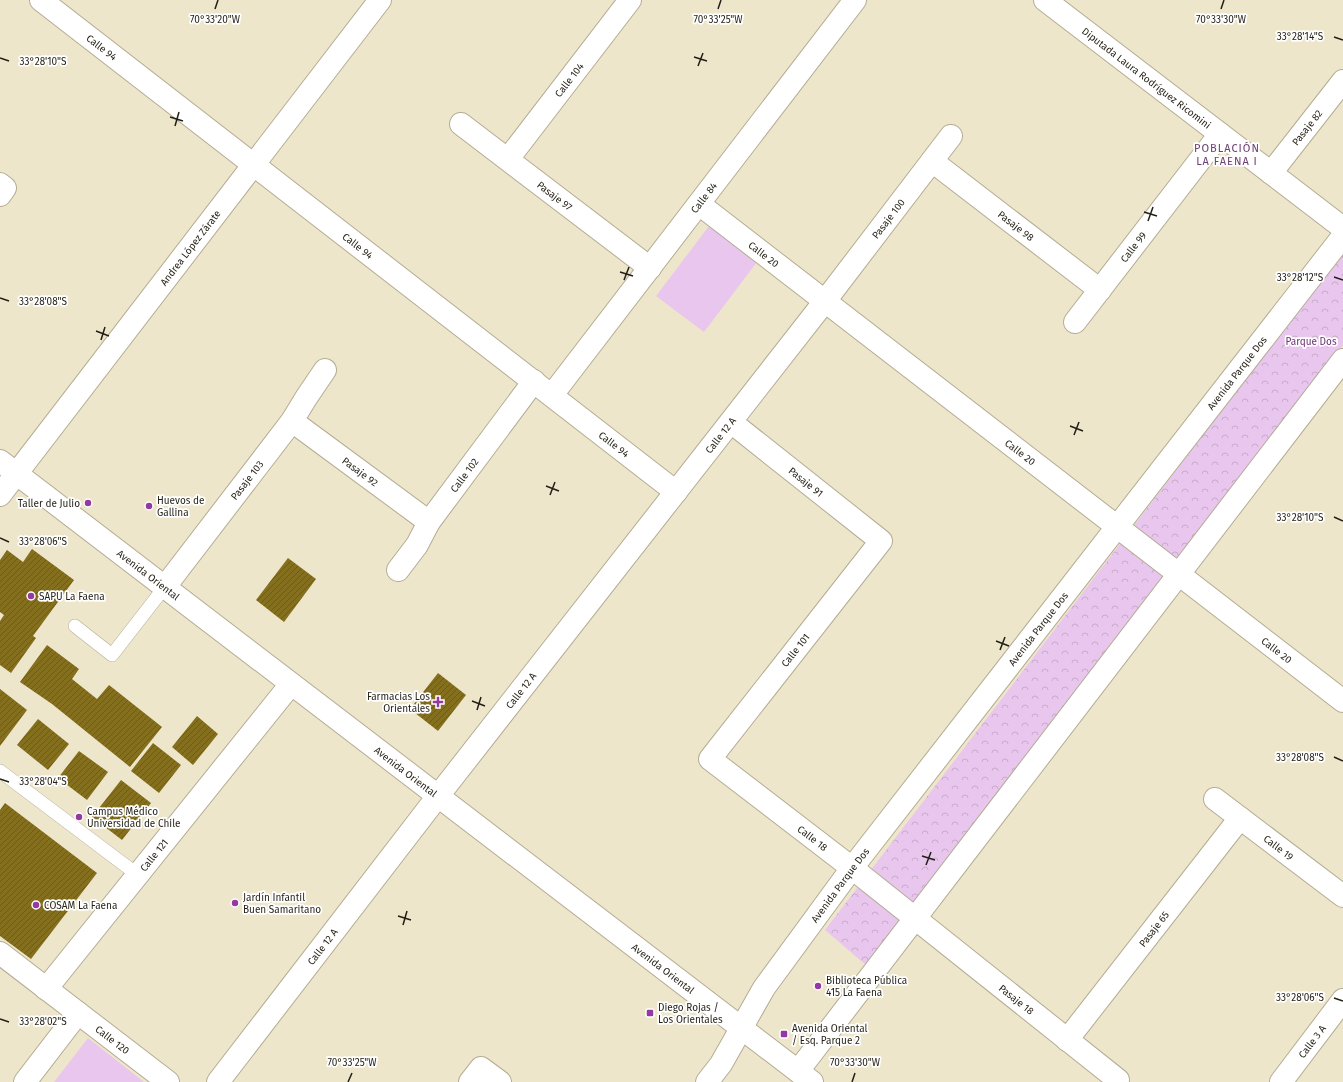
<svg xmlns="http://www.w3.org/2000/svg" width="1343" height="1082" viewBox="0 0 1343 1082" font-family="'Fira Sans',sans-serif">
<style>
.park{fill:url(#park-crowns)}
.pitch{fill:#e9c6ee}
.building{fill:url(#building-hatch)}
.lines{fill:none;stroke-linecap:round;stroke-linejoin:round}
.service-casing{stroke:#b4ac93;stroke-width:14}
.minor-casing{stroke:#b4ac93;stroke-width:24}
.secondary-casing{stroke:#b4ac93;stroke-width:24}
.service{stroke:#fff;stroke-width:13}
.minor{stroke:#fff;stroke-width:22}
.secondary{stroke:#fff;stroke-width:22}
.ticks{fill:none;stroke:#221f15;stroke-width:1.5}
.poi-dot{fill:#9438a2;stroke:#fff;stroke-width:1.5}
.labels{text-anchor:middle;stroke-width:3.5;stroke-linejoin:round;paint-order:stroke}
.street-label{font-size:10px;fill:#221f15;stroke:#fff}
.park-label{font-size:10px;fill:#6c2e75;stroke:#fff}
.poi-label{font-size:10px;fill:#221f15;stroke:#fff;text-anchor:start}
.neighbourhood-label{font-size:11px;letter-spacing:1px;fill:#6f4075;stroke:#fff}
.ticks-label{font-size:10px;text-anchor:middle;fill:#221f15;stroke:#fff;stroke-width:3.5;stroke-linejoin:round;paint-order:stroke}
</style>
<defs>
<pattern id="park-crowns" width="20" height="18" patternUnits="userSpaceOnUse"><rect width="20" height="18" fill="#e9c6ee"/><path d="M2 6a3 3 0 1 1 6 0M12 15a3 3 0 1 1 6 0" fill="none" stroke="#c8aacb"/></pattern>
<pattern id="building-hatch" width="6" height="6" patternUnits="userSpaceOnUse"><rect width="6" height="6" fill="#846f1e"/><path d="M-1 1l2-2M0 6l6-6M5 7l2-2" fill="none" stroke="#6c5b19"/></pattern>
</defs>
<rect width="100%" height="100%" fill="#eee6cb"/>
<!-- park -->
<path class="park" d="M1343 252V345L867 966 825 930Z"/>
<!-- pitch -->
<g class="pitch">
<path d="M709 226 757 262 704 332 656 296Z"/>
<path d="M88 1038 144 1082H54Z"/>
</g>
<!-- building -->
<g class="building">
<path d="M32 549 74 580 33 636 36 638 11 673 0 665V621L4 615 0 612V560L7 550 23 562Z"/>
<path d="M288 558 316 579 284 622 256 600Z"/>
<path d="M47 645 79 669 72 679 97 699 109 685 162 727 130 767 52 704 20 682Z"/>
<path d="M438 673 466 695 438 731 410 709Z"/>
<path d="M0 689 27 710 0 746Z"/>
<path d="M197 716 218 734 193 765 172 747Z"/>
<path d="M38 719 69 744 48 770 17 745Z"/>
<path d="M153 743 181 765 159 793 131 771Z"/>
<path d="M79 751 108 772 87 800 58 778Z"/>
<path d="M121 780 151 803 122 840 92 817Z"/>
<path d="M5 803 97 873 31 959 0 936V810Z"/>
</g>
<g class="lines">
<!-- service casing -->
<g class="service-casing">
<g id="service">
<path d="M75 626 112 655 164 588"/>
<path d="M0 771 138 875"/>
</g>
</g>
<!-- minor casing -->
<g class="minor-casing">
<g id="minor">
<path id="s1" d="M41 0 676 492"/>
<path id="s2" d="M1045 0 1343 228"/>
<path id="s3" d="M461 124 650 268"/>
<path id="s4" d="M508 159 630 0"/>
<path id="s5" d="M932 161 1100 290"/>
<path id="s6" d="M1271 173 1343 81"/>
<path d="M0 184 5 188 0 195"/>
<path id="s7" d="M699 204 1343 701"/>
<path id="s8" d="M1075 322 1220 134"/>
<path id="s9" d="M552 395 855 0"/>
<path id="s10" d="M292 421 429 522"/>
<path id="s11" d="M731 422 881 541 710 759 852 868 1118 1080"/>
<path id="s12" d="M0 495 380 0"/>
<path id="s13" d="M398 570 417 545 429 522 534 381"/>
<path id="s14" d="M164 588 292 421 306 398 325 370"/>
<path id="s15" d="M1215 799 1343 896"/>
<path id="s16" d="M0 953 168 1082"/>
<path id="s17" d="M46 989 291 684"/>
<path id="s18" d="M1067 1040 1240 818"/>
<path d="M798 1071 1343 360"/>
<path d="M25 1082 78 1013"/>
<path id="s19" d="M218 1082 438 796 825 301 951 136"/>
<path d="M470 1082 481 1068 500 1082"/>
<path id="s20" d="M707 1082 721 1064 764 988 852 868 1343 236"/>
<path id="s21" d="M1281 1082 1343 1000"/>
</g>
</g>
<!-- secondary casing -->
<g class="secondary-casing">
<g id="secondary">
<path id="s22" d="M0 461 812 1082"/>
</g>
</g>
<!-- service -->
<use href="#service" class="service"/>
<!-- minor -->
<use href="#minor" class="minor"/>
<!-- secondary -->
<use href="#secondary" class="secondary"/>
</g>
<!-- ticks -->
<path class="ticks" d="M215 9 218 0M718 9 721 0M1221 9 1224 0M1334 37 1343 40M694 57 707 61M0 58 9 61M698 66 703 53M170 117 183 121M175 126 179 112M1144 212 1157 216M1148 221 1153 207M620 272 633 276M1334 277 1343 280M624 280 629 267M0 298 9 301M96 331 109 336M101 340 105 327M1070 426 1083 431M1074 435 1079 422M546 486 559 491M550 495 555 482M1334 517 1343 521M0 538 9 542M996 641 1009 646M1000 650 1005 637M472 701 485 706M477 710 481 697M1334 757 1343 761M0 779 9 782M922 856 935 860M926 865 931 852M398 916 411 920M403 925 407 911M1334 998 1343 1001M0 1019 9 1022M348 1082 352 1073M852 1082 855 1073"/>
<!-- markers -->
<g class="poi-dot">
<circle cx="88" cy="503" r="4"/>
<circle cx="149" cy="506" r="4"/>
<circle cx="31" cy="596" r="4"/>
<path d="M436 696h4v4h4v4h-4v4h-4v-4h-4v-4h4z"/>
<circle cx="79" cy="817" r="4"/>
<circle cx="235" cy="903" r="4"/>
<circle cx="36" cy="905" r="4"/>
<circle cx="818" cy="986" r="4"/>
<rect x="646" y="1009" width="8" height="8" rx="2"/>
<rect x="780" y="1030" width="8" height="8" rx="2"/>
</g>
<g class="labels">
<!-- street labels -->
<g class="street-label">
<text dy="4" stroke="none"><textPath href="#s1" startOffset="77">Calle 94</textPath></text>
<text dy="4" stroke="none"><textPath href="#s2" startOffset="128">Diputada Laura Rodríguez Ricomini</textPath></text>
<text dy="4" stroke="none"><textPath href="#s4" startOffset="100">Calle 104</textPath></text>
<text dy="4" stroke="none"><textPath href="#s6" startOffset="58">Pasaje 82</textPath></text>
<text dy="4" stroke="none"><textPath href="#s3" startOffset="118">Pasaje 97</textPath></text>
<text dy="4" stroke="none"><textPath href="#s9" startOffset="249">Calle 84</textPath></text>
<text dy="4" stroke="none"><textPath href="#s19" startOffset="1093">Pasaje 100</textPath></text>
<text dy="4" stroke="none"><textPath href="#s5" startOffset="106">Pasaje 98</textPath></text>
<text dy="4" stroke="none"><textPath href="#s1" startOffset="401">Calle 94</textPath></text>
<text dy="4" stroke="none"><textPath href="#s12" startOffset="312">Andrea López Zárate</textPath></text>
<text dy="4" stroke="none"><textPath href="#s8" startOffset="95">Calle 99</textPath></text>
<text dy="4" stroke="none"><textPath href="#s7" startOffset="82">Calle 20</textPath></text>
<text dy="4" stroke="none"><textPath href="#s20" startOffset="886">Avenida Parque Dos</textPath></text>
<text dy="4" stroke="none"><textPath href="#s19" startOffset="819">Calle 12 A</textPath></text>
<text dy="4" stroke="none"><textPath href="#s1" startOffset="725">Calle 94</textPath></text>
<text dy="4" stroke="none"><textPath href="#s7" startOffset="406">Calle 20</textPath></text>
<text dy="4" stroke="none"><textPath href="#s10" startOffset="85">Pasaje 92</textPath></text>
<text dy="4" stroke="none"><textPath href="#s13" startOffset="116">Calle 102</textPath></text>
<text dy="4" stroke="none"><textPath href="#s14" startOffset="136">Pasaje 103</textPath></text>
<text dy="4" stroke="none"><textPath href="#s11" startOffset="96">Pasaje 91</textPath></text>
<text dy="4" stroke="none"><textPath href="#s22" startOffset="187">Avenida Oriental</textPath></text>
<text dy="4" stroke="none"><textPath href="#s20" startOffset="562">Avenida Parque Dos</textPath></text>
<text transform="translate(795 650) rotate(-52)" y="4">Calle 101</text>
<text dy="4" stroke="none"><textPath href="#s7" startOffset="730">Calle 20</textPath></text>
<text dy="4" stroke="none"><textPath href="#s19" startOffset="495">Calle 12 A</textPath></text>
<text dy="4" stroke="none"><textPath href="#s22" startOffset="511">Avenida Oriental</textPath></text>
<text dy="4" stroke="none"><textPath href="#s11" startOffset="598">Calle 18</textPath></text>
<text dy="4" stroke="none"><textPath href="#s15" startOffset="80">Calle 19</textPath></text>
<text dy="4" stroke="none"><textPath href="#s17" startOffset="172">Calle 121</textPath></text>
<text dy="4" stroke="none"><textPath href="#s20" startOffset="238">Avenida Parque Dos</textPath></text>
<text dy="4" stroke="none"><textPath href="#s18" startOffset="141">Pasaje 65</textPath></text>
<text dy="4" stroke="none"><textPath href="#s19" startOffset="171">Calle 12 A</textPath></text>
<text dy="4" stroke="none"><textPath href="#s22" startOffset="835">Avenida Oriental</textPath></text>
<text dy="4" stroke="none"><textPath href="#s11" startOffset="858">Pasaje 18</textPath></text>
<text dy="4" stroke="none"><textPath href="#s16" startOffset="142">Calle 120</textPath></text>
<text dy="4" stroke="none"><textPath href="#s21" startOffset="51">Calle 3 A</textPath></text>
</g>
<!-- park labels -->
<g class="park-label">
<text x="1311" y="345">Parque Dos</text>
</g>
<!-- poi labels -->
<g class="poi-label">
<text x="157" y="504">Huevos de<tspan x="157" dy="12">Gallina</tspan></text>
<text x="80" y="507" text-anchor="end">Taller de Julio</text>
<text x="39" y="600">SAPU La Faena</text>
<text x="430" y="700" text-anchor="end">Farmacias Los<tspan x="430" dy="12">Orientales</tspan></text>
<text x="87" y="815">Campus Médico<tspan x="87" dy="12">Universidad de Chile</tspan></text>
<text x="243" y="901">Jardín Infantil<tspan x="243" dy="12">Buen Samaritano</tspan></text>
<text x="44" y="909">COSAM La Faena</text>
<text x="826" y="984">Biblioteca Pública<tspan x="826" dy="12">415 La Faena</tspan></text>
<text x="658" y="1011">Diego Rojas /<tspan x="658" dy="12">Los Orientales</tspan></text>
<text x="792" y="1032">Avenida Oriental<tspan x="792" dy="12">/ Esq. Parque 2</tspan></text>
</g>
<!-- neighbourhood labels -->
<g class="neighbourhood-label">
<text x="1227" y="152">POBLACIÓN<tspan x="1227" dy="13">LA FAENA I</tspan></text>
</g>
</g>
<g class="ticks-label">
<text x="718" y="23">70°33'25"W</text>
<text x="1221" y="23">70°33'30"W</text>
<text x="215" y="23">70°33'20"W</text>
<text x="1300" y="40">33°28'14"S</text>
<text x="43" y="65">33°28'10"S</text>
<text x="1300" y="281">33°28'12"S</text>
<text x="43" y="305">33°28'08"S</text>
<text x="1300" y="521">33°28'10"S</text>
<text x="43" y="545">33°28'06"S</text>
<text x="1300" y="761">33°28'08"S</text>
<text x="43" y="785">33°28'04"S</text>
<text x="1300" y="1001">33°28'06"S</text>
<text x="43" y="1025">33°28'02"S</text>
<text x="352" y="1066">70°33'25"W</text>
<text x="855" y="1066">70°33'30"W</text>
</g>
</svg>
